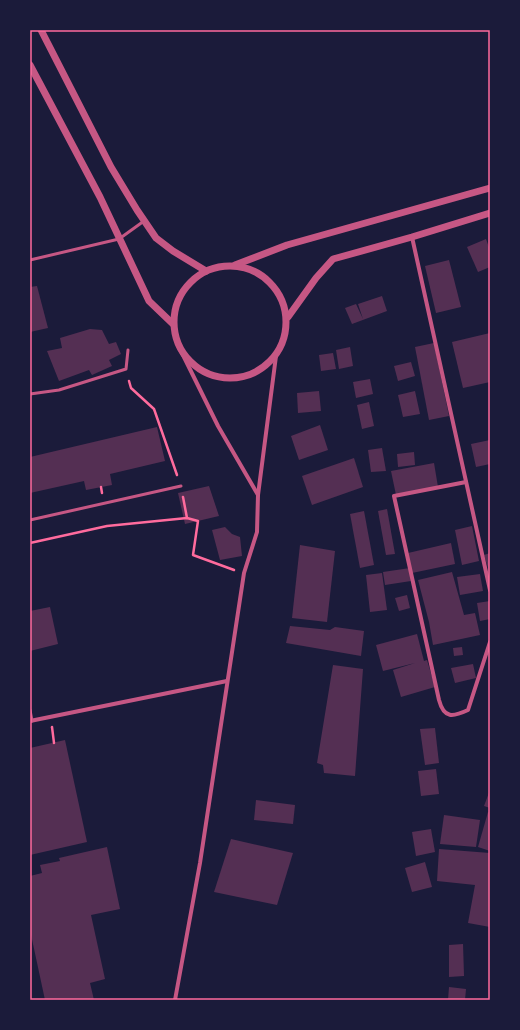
<svg xmlns="http://www.w3.org/2000/svg" width="520" height="1030" viewBox="0 0 520 1030" font-family="Helvetica,sans-serif">
<style>
.building{fill:#542f53}
.lines{fill:none;stroke-linecap:round;stroke-linejoin:round}
.path{stroke:#ff6b9d;stroke-width:2.5}
.service{stroke:#c65784;stroke-width:3}
.minor{stroke:#c65784;stroke-width:4}
.tertiary{stroke:#c65784;stroke-width:7}
.neatline{fill:none;stroke:#ff6b9d;stroke-width:1.5}
</style>
<rect width="100%" height="100%" fill="#1b1b3a"/>
<!-- building -->
<g class="building">
<path d="M486 239 490 250V267L478 272 467 247Z"/>
<path d="M449 260 461 307 436 313 425 266Z"/>
<path d="M37 286 48 328 30 332V287Z"/>
<path d="M382 296 387 311 352 324 345 308 356 304 363 319 358 304Z"/>
<path d="M90 329 102 330 109 344 116 342 121 354 109 360 112 366 92 375 89 370 59 381 47 351 62 348 60 338Z"/>
<path d="M490 333V382L463 388 452 342Z"/>
<path d="M434 343 449 416 429 420 415 347Z"/>
<path d="M350 347 353 366 339 369 336 350Z"/>
<path d="M333 353 336 369 321 371 319 355Z"/>
<path d="M411 362 415 376 398 381 394 366Z"/>
<path d="M370 379 373 394 356 398 353 382Z"/>
<path d="M319 391 321 411 298 413 297 393Z"/>
<path d="M415 391 420 414 403 417 398 395Z"/>
<path d="M369 402 374 426 362 429 357 405Z"/>
<path d="M320 425 328 450 299 460 291 436Z"/>
<path d="M157 427 165 461 110 474 112 485 86 490 84 481 30 493V457Z"/>
<path d="M490 440V464L476 467 471 444Z"/>
<path d="M382 448 386 471 371 472 368 450Z"/>
<path d="M414 452 415 465 398 467 397 454Z"/>
<path d="M354 458 363 487 312 505 302 476Z"/>
<path d="M434 463 438 487 396 495 391 471Z"/>
<path d="M209 486 219 516 185 524 178 493Z"/>
<path d="M387 509 395 554 386 555 378 511Z"/>
<path d="M364 511 374 565 360 568 350 514Z"/>
<path d="M472 526 479 561 462 565 455 530Z"/>
<path d="M225 527 232 534 240 537 242 556 220 560 212 530Z"/>
<path d="M451 543 455 564 412 573 408 553Z"/>
<path d="M300 545 335 551 327 622 292 618Z"/>
<path d="M490 553V570L489 571 484 555Z"/>
<path d="M410 568 411 581 385 585 383 572Z"/>
<path d="M452 572 464 615 475 613 480 635 433 645 429 622 418 580Z"/>
<path d="M382 573 387 610 370 612 366 575Z"/>
<path d="M480 574 483 591 460 595 457 577Z"/>
<path d="M407 595 410 608 399 611 395 598Z"/>
<path d="M490 601V619L480 621 477 603Z"/>
<path d="M50 607 58 644 30 651V611Z"/>
<path d="M290 626 330 630 335 627 364 631 361 656 286 643Z"/>
<path d="M417 634 424 661 427 660 435 687 401 697 393 670 415 663 383 671 376 645Z"/>
<path d="M462 647 463 655 454 656 453 648Z"/>
<path d="M473 664 476 678 455 683 451 668Z"/>
<path d="M333 665 363 669 355 776 324 773 323 765 317 763Z"/>
<path d="M435 728 439 763 425 765 420 729Z"/>
<path d="M65 740 87 842 30 855V748Z"/>
<path d="M436 769 439 794 421 796 418 771Z"/>
<path d="M490 790V808L484 806Z"/>
<path d="M256 800 295 805 293 824 254 820Z"/>
<path d="M488 812 490 813V851L478 847Z"/>
<path d="M444 815 480 820 476 847 440 844Z"/>
<path d="M431 829 435 852 416 856 412 832Z"/>
<path d="M231 839 293 853 277 905 214 892Z"/>
<path d="M107 847 120 909 91 915 105 979 90 983 94 1000H45L30 930V876L42 873 40 865 60 861 59 858Z"/>
<path d="M439 849 490 853V927L468 923 475 885 437 881Z"/>
<path d="M425 862 432 887 412 892 405 868Z"/>
<path d="M463 944 464 976 449 977V945Z"/>
<path d="M449 987 466 989 465 1000H448Z"/>
</g>
<g class="lines">
<!-- path -->
<g class="path">
<path d="M129 381 131 388 154 409 177 475"/>
<path d="M101 487 102 493"/>
<path d="M183 497 187 518"/>
<path d="M30 543 107 526 187 518 198 521 193 555 234 570"/>
<path d="M52 727 54 743"/>
</g>
<!-- service -->
<g class="service">
<path d="M30 260 119 239 144 221"/>
<path d="M30 394 59 390 126 369 128 350"/>
<path d="M30 520 181 486"/>
<path d="M30 710 32 721"/>
</g>
<!-- minor -->
<g class="minor">
<path d="M412 237 490 590"/>
<path d="M178 345 218 426 258 495"/>
<path d="M466 482 394 496 439 700C444 719 453 717 468 710L490 642"/>
<path d="M30 721 227 681"/>
<path d="M175 1000 200 863 244 573 257 532 258 495 276 356"/>
</g>
<!-- tertiary -->
<g class="tertiary">
<path d="M41 30 111 167 137 210 156 238 173 251 206 271"/>
<path d="M30 65 100 197 149 301 173 324"/>
<path d="M235 265 287 245 490 188"/>
<circle cx="230" cy="322" r="56"/>
<path d="M288 317 316 278 333 259 412 237 490 213"/>
</g>
</g>
<!-- border -->
<rect width="520" height="1030" fill="none" stroke="#1b1b3a" stroke-width="62"/>
<rect x="31" y="31" width="458" height="968" class="neatline"/>
</svg>
